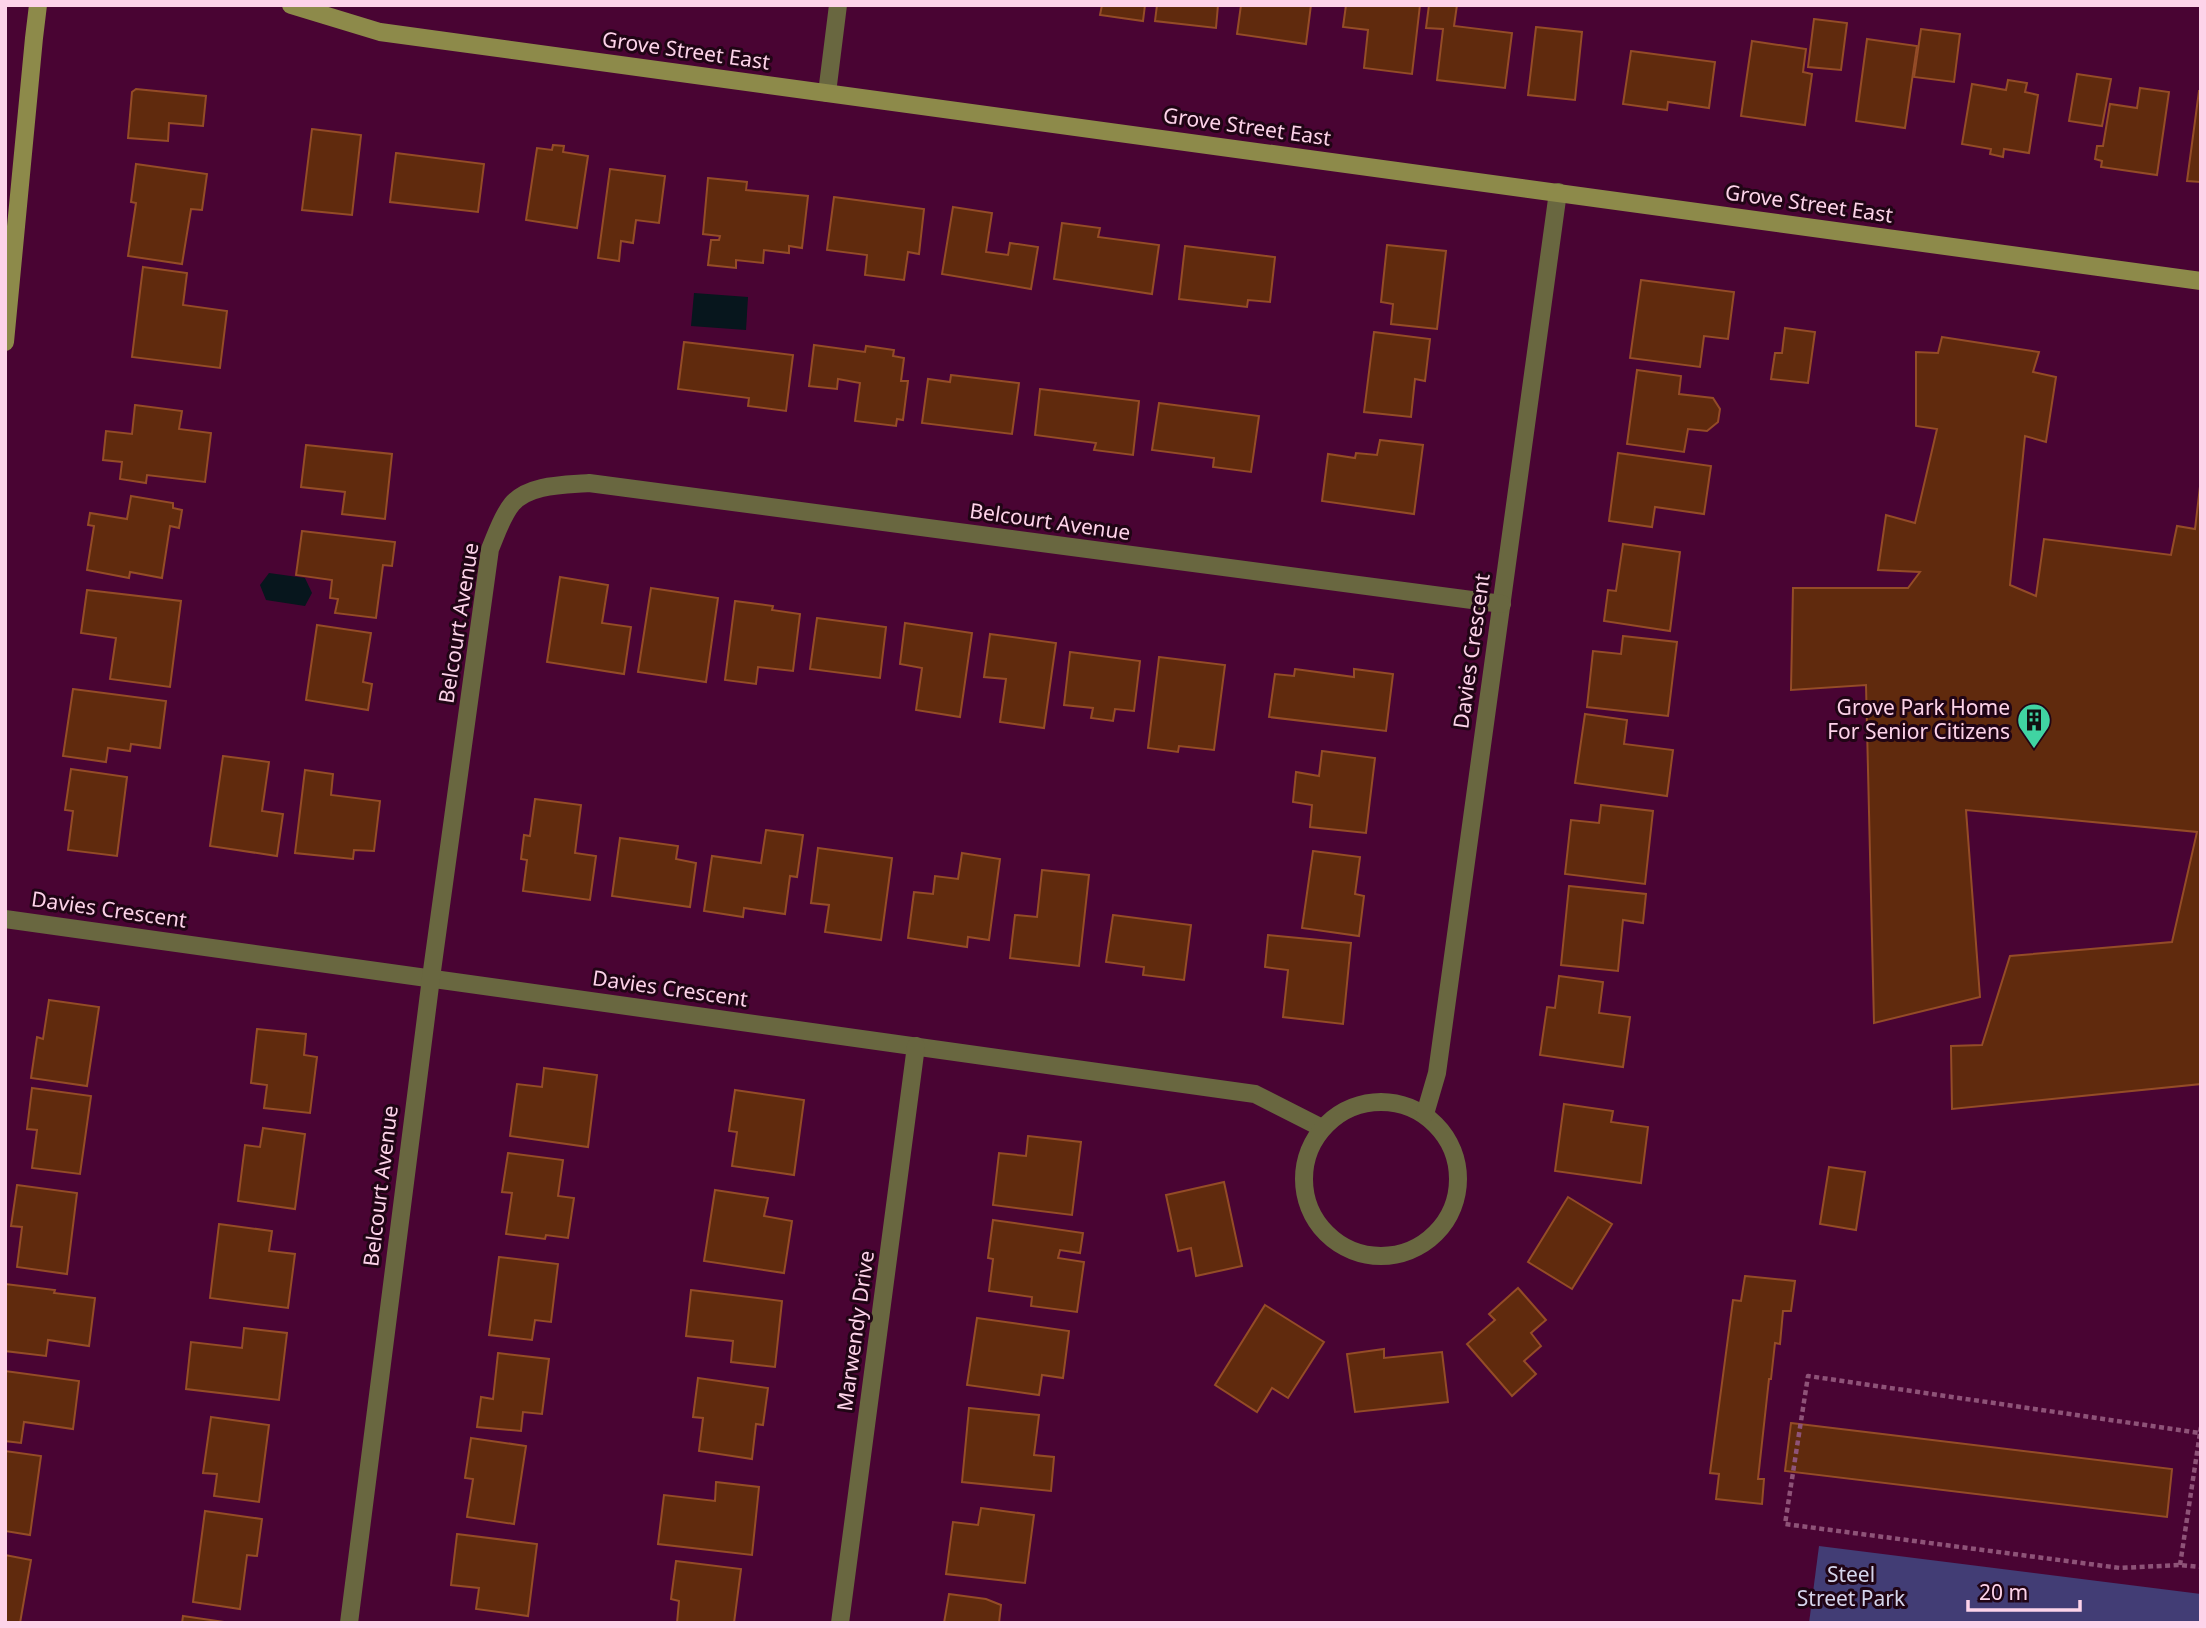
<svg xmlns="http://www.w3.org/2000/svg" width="2206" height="1628" viewBox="0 0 2206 1628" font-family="'Noto Sans',sans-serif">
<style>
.green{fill:#423d75}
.water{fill:#07161d}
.building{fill:#602a0d;stroke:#944c27;stroke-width:2}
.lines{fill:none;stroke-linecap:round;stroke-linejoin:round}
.path{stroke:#8e5378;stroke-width:4.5;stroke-dasharray:5 3.5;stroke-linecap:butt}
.street{stroke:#696740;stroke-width:18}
.secondary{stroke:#8d8a4a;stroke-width:18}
.labels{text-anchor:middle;stroke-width:6;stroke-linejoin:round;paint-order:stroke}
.street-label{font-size:21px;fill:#fdd3e9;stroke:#200515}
.poi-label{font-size:21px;fill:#fdd3e9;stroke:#200515;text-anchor:end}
.park-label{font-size:21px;fill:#d5d5ec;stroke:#200515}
</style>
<rect width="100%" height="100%" fill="#490433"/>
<!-- green -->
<path class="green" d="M1819 1546 2201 1594V1623H1809Z"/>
<!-- water -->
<g class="water">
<path d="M694 293 748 297 746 330 691 326Z"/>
<path d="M269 573 305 578 312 593 305 606 266 600 260 585Z"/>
</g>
<!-- building -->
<g class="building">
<path d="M1102 5H1145L1143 21 1100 15Z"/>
<path d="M1157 5H1218L1216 28 1155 21Z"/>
<path d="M1241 5H1311L1306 44 1237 34Z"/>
<path d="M1346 5H1420L1412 74 1364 68 1368 30 1343 27Z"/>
<path d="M1429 5H1457L1454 26 1512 33 1505 88 1437 80 1443 29 1426 28Z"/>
<path d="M1814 19 1847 23 1841 70 1808 67Z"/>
<path d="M1536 27 1582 32 1575 100 1528 95Z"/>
<path d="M1921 29 1960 34 1954 82 1914 77Z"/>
<path d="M1867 39 1917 46 1905 128 1856 121Z"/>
<path d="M1752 41 1806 49 1803 72 1812 74 1805 125 1741 116Z"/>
<path d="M1631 51 1715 62 1709 108 1668 102 1667 110 1623 104Z"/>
<path d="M2077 74 2111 79 2102 126 2069 121Z"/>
<path d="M2008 80 2027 83 2025 92 2038 95 2029 153 2004 149 2003 157 1990 154 1991 149 1962 144 1972 84 2006 90Z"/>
<path d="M2140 88 2169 92 2157 175 2101 167 2102 161 2095 159 2097 146H2103L2110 104 2137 108Z"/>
<path d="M136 89 206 96 203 126 169 123 168 141 128 138 132 92Z"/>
<path d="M2199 91H2201V182L2187 181Z"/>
<path d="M312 129 361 135 352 215 302 210Z"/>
<path d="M553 145 564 146 563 152 588 156 577 228 526 220 537 148 552 150Z"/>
<path d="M396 153 484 164 478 212 390 202Z"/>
<path d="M136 164 207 174 202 210 191 209 182 264 128 256 136 203 131 202Z"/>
<path d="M610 169 665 176 659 223 636 220 633 243 621 241 619 261 598 258Z"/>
<path d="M708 178 747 182 746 190 808 196 802 248 789 246V253L764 250 763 263 736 260V268L708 265 711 240H719L720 236 703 234Z"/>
<path d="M834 197 924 209 919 254 908 252 904 280 865 275 867 255 827 250Z"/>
<path d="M953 207 992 213 986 252 1008 255 1010 243 1038 247 1031 289 942 274Z"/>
<path d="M1062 223 1100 228 1098 237 1159 245 1152 294 1054 279Z"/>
<path d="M1387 245 1446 251 1437 329 1391 324 1393 304 1381 302Z"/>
<path d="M1185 246 1275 257 1270 302 1248 300 1247 307 1179 299Z"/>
<path d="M143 267 187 273 183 305 227 311 220 368 132 357Z"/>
<path d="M1641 280 1734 292 1728 339 1704 336 1700 367 1630 358Z"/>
<path d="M1785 328 1815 332 1808 383 1771 379 1775 353H1782Z"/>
<path d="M1374 332 1430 339 1425 381 1415 379 1411 417 1364 412Z"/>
<path d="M1942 337 2039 352 2033 372 2056 377 2046 442 2025 436 2010 585 2036 596 2044 539 2171 555 2177 526 2195 529 2201 478V1084L1952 1109 1951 1046 1982 1045 2010 956 2172 942 2197 832 1966 810 1980 997 1874 1023 1866 685 1791 690 1793 588H1908L1920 572 1878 570 1886 515 1915 523 1937 429 1916 426V352L1938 353Z"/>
<path d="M684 342 793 355 786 411 748 406 749 398 678 389Z"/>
<path d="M814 345 865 352 866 346 894 350 893 356 904 358 901 381H908L903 420 897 419 896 426 855 421 860 383 838 379 837 389 809 386Z"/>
<path d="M1637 370 1681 376 1679 394 1713 398 1720 409 1718 422 1707 431 1688 429 1684 452 1627 444Z"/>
<path d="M951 375 1019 383 1012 434 922 423 928 379 950 382Z"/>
<path d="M1040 389 1139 401 1133 455 1094 450 1096 443 1035 435Z"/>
<path d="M1159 403 1259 416 1251 472 1213 467 1214 458 1152 450Z"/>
<path d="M135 405 182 411 179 429 211 433 205 482 147 475 146 483 120 479 122 462 103 460 106 431 132 434Z"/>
<path d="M1380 440 1423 445 1414 514 1322 501 1328 454 1355 458 1356 453 1377 455Z"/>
<path d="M306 445 392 454 385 519 342 514 345 492 301 487Z"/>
<path d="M1618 453 1711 466 1704 514 1655 507 1652 527 1609 521Z"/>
<path d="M131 496 173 503V508L182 510 179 528 170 526 162 578 130 572 129 578 87 570 94 526 88 525 90 513 127 519Z"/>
<path d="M302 531 395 542 392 566 383 565 376 618 335 613 338 599 330 598 332 580 296 575Z"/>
<path d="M1623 544 1680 552 1670 631 1604 621 1608 590 1616 591Z"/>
<path d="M560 577 608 585 602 623 631 627 624 674 547 662Z"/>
<path d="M651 588 718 598 706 682 638 672Z"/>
<path d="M87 590 181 601 170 687 110 679 116 638 81 633Z"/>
<path d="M735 601 773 606 772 610 800 614 793 671 758 667 756 684 725 680Z"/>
<path d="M817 618 886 627 880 678 810 669Z"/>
<path d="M905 623 972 633 960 717 916 710 922 668 900 664Z"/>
<path d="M317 625 371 633 363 682 372 684 368 710 306 700Z"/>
<path d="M990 634 1056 643 1044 728 1000 722 1006 679 984 677Z"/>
<path d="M1623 636 1677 642 1668 716 1587 707 1593 651 1621 654Z"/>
<path d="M1070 652 1140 661 1134 711 1115 709 1113 721 1091 718 1093 708 1064 705Z"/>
<path d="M1159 657 1225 665 1214 750 1179 746 1178 752 1148 748Z"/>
<path d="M1295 669 1354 677V669L1393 674 1386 731 1269 717 1275 674 1294 676Z"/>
<path d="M73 689 166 701 160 748 131 744 130 751 108 748 106 762 63 756Z"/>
<path d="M1585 714 1627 720 1624 744 1673 750 1667 796 1575 783Z"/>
<path d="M1322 751 1375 758 1366 833 1310 827 1312 805 1293 802 1296 772 1319 776Z"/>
<path d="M223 756 269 762 262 811 283 814 277 856 210 846Z"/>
<path d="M71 769 127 777 117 856 68 850 73 811 65 810Z"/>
<path d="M305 770 333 774 331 795 380 801 374 851 354 850 353 859 295 853Z"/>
<path d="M535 799 581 805 575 853 596 856 590 900 523 891 527 860 521 859 524 835 530 836Z"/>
<path d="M1601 805 1653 811 1645 884 1565 874 1571 820 1599 823Z"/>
<path d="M766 830 803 835 797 877 790 876 785 914 744 908 743 917 704 911 712 856 761 863Z"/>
<path d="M620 838 678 846 676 859 696 863 690 907 612 896Z"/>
<path d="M818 848 892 858 881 940 825 932 829 905 811 903Z"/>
<path d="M1313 851 1360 857 1355 894 1364 896 1359 936 1302 928Z"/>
<path d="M962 853 1000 859 989 940 968 937 967 947 908 938 914 892 933 894 935 876 958 879Z"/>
<path d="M1042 870 1089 875 1079 966 1010 958 1015 915 1037 917Z"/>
<path d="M1569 886 1646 894 1643 923 1623 920 1618 971 1561 965Z"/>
<path d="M1113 915 1191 925 1184 980 1143 975 1144 967 1106 962Z"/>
<path d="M1268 935 1351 943 1343 1024 1283 1017 1288 970 1265 967Z"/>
<path d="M1559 976 1603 982 1599 1013 1630 1017 1623 1067 1540 1055 1547 1007 1555 1008Z"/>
<path d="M49 1000 99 1007 87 1086 31 1078 37 1037 43 1039Z"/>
<path d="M257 1029 306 1034 304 1055 317 1057 310 1113 264 1108 267 1085 251 1083Z"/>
<path d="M544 1068 597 1075 588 1147 510 1136 517 1084 542 1087Z"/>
<path d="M32 1088 91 1096 80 1174 32 1168 37 1130 27 1129Z"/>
<path d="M735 1090 804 1100 794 1175 732 1166 737 1132 729 1131Z"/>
<path d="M1564 1104 1613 1111 1611 1122 1648 1127 1641 1183 1555 1171Z"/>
<path d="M263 1128 305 1134 295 1209 238 1201 245 1145 260 1147Z"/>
<path d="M1028 1136 1081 1142 1072 1215 993 1205 999 1153 1026 1156Z"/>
<path d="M508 1153 563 1160 558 1196 574 1198 568 1238 546 1235 545 1239 506 1234 512 1193 502 1192Z"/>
<path d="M1829 1167 1865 1172 1856 1230 1820 1224Z"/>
<path d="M1224 1182 1242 1266 1196 1276 1191 1248 1178 1251 1166 1195Z"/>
<path d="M17 1185 77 1193 67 1274 17 1267 22 1227 11 1226Z"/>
<path d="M715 1190 768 1198 764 1216 792 1221 784 1273 704 1261Z"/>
<path d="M1568 1197 1612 1224 1572 1289 1528 1262Z"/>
<path d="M993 1220 1083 1233 1080 1253 1060 1250 1058 1258 1084 1262 1077 1312 1031 1306 1032 1297 989 1291 993 1259 988 1258Z"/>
<path d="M219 1224 272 1231 269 1251 295 1254 288 1308 210 1298Z"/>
<path d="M499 1257 558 1264 551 1322 535 1320 532 1340 489 1335Z"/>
<path d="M1745 1276 1795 1281 1791 1311H1783L1780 1344 1775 1343 1771 1379H1769L1758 1479H1764L1762 1504 1716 1499 1719 1474 1710 1473 1733 1300 1741 1301Z"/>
<path d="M5 1284 55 1290 54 1293 95 1298 89 1346 48 1340 46 1356 5 1351Z"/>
<path d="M1518 1288 1546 1320 1531 1333 1541 1346 1524 1361 1536 1374 1512 1396 1467 1344 1495 1320 1489 1314Z"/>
<path d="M691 1290 782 1301 775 1367 731 1362 733 1341 686 1336Z"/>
<path d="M1265 1305 1324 1342 1288 1398 1272 1388 1257 1412 1215 1385Z"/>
<path d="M977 1318 1069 1331 1063 1378 1042 1375 1039 1395 967 1385Z"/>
<path d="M244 1328 287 1333 279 1400 186 1389 191 1342 242 1348Z"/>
<path d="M1384 1349V1358L1442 1352 1448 1402 1355 1412 1347 1354Z"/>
<path d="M498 1353 549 1359 542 1414 523 1412 521 1431 477 1427 481 1397 493 1399Z"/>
<path d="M5 1371 79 1381 73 1429 24 1422 21 1443 5 1441Z"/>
<path d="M698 1378 768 1388 763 1425 756 1424 752 1459 699 1451 703 1418 693 1417Z"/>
<path d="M969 1408 1039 1415 1034 1455 1054 1457 1051 1491 962 1482Z"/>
<path d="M211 1417 269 1425 259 1502 214 1496 217 1474 203 1473Z"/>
<path d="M1791 1423 2172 1469 2167 1517 1785 1471Z"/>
<path d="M471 1438 526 1446 514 1524 467 1517 473 1479 465 1478Z"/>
<path d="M5 1451 41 1456 30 1535 5 1531Z"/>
<path d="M716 1482 759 1487 752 1555 658 1544 664 1495 715 1501Z"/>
<path d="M981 1508 1034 1515 1025 1583 946 1574 953 1522 978 1525Z"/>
<path d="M205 1511 262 1519 257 1556 247 1555 240 1609 193 1602Z"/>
<path d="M457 1534 537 1544 528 1616 476 1609 479 1588 451 1585Z"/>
<path d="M5 1555 31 1560 20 1623H5Z"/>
<path d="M676 1561 741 1569 734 1623H677L679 1601 671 1599Z"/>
<path d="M949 1594 986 1599 1001 1605 999 1623H944Z"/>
<path d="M183 1616 231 1623H182Z"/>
</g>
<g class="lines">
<!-- path -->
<g class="path">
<path d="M2201 1427 2200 1433 1808 1376 1785 1524 2120 1568 2180 1565 2201 1567"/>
<path d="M2180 1565 2200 1433"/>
</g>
<!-- street -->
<g class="street">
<path d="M827 93 838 5"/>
<path d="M5 919 1255 1094 1322 1128"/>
<circle cx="1381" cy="1179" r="77"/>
<path d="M1425 1114 1437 1073 1558 192"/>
<path d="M349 1623 431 978 490 549C496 535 502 516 512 504 529 484 565 485 589 483L1502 604"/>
<path d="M840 1623 916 1046"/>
</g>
<!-- secondary -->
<g class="secondary">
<path d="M291 5 380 32 2201 281"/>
<path d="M5 342 34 38 38 5"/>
</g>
</g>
<!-- icons -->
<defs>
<g id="building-pin" transform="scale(1.75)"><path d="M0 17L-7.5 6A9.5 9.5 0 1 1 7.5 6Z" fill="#40d4a2" stroke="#200515"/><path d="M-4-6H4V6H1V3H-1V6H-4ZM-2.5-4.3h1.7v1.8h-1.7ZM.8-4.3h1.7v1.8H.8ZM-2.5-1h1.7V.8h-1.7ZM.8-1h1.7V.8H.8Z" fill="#111"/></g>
</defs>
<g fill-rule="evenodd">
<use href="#building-pin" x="2034" y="720"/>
</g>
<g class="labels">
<!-- street labels -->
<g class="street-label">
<text transform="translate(686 51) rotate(8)" y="7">Grove Street East</text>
<text transform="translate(1247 127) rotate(8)" y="7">Grove Street East</text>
<text transform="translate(1809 204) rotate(8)" y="7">Grove Street East</text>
<text transform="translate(1050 522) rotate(8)" y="7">Belcourt Avenue</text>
<text transform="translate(459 623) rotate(-81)" y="7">Belcourt Avenue</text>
<text transform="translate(1472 651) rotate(-82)" y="7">Davies Crescent</text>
<text transform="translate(109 910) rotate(8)" y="7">Davies Crescent</text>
<text transform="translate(670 989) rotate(8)" y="7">Davies Crescent</text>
<text transform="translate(381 1186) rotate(-83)" y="7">Belcourt Avenue</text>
<text transform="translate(856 1331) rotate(-82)" y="7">Marwendy Drive</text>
</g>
<!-- poi labels -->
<g class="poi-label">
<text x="2010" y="715">Grove Park Home<tspan x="2010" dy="24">For Senior Citizens</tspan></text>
</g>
<!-- park labels -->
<g class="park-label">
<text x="1851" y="1582">Steel<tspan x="1851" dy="24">Street Park</tspan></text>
</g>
</g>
<!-- border -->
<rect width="2206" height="1628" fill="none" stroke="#fdd3e9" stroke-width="14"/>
<!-- scale -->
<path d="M1968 1600v10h112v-10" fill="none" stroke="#fdd3e9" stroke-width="3.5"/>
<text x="1979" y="1600" font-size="21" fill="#fdd3e9" stroke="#200515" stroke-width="5" paint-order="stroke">20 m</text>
</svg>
